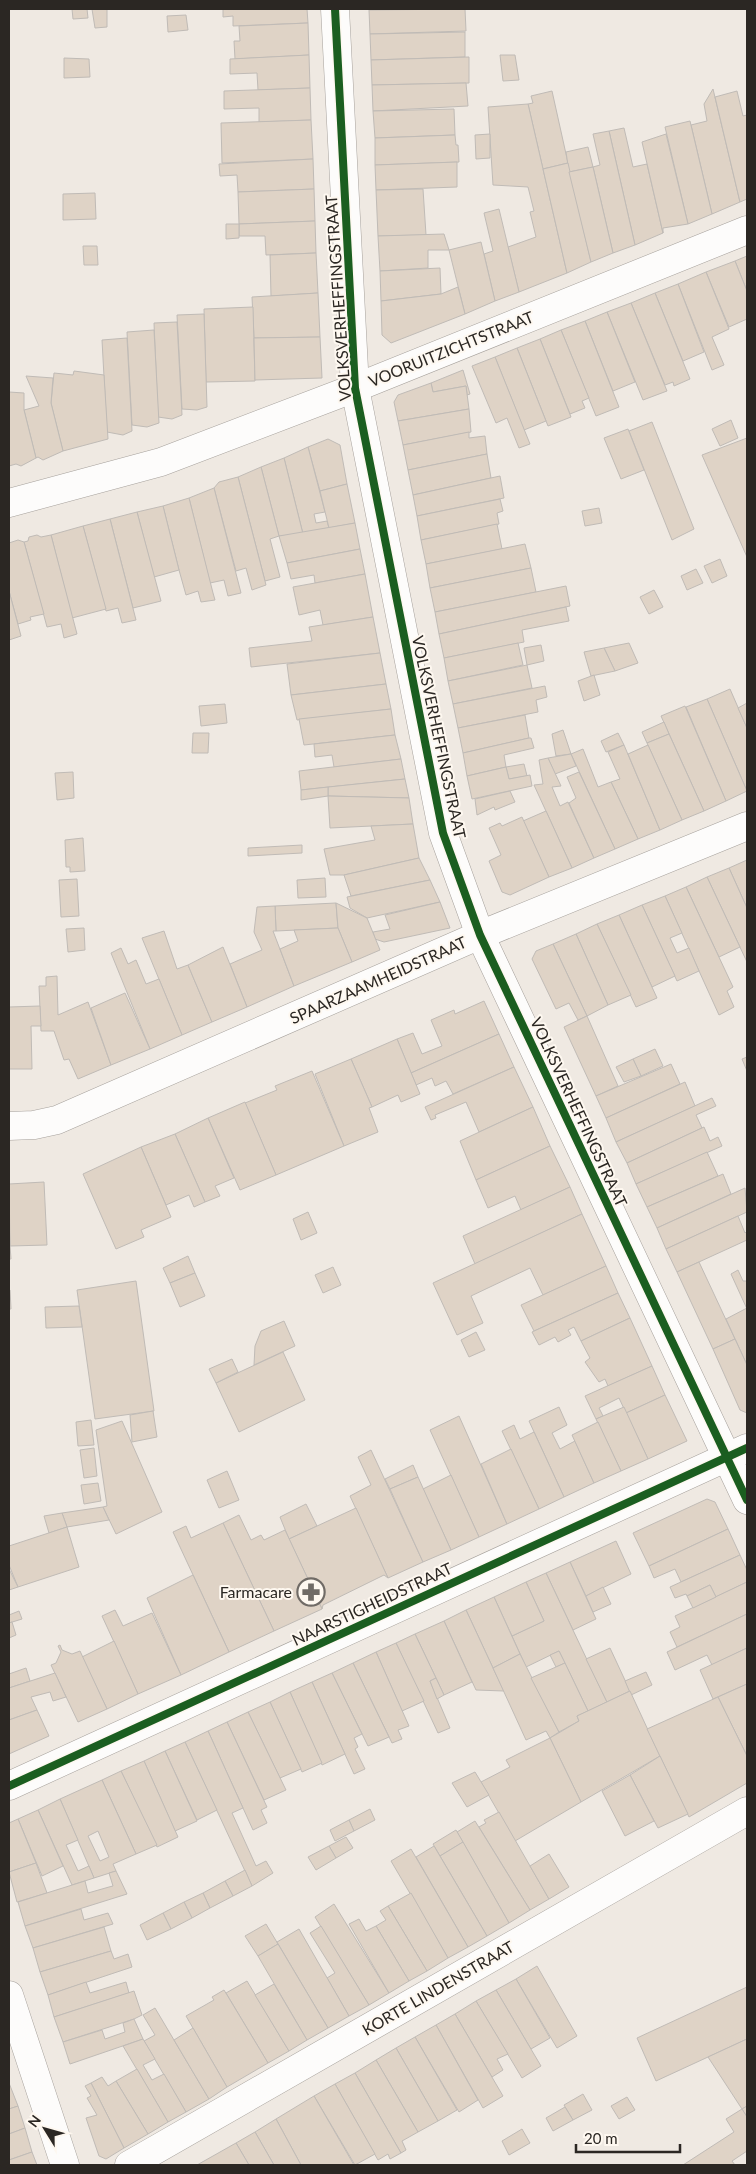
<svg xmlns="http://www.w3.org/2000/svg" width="756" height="2174" viewBox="0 0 756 2174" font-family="Lato,sans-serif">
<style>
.building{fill:#dfd3c6;stroke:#c0bbb6;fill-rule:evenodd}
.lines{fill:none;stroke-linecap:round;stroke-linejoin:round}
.street-casing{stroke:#a6a19c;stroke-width:29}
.street{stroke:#fdfcfb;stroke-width:28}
.cycleway-casing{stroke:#fef8f0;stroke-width:11}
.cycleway{stroke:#1b5e20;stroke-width:8}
.labels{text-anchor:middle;stroke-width:4;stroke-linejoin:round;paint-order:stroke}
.street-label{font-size:16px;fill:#2b2723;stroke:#fef8f0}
.poi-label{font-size:16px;fill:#2b2723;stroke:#fef8f0;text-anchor:end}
</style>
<rect width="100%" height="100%" fill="#efe9e2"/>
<!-- building -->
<g class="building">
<path d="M72 9H87L88 18 73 19Z"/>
<path d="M92 9H107V27L95 28Z"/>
<path d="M223 9H307L308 23 233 26V16L223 17Z"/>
<path d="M465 9 466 31 370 34 369 10Z"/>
<path d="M186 15 188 30 168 32 167 16Z"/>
<path d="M308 23 309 55 235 59 234 41H240L239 26Z"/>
<path d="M465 32V57L371 60 370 34Z"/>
<path d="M309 55 310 88 258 90 257 73 230 74V59Z"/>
<path d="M500 55H515L519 80 503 81Z"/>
<path d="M469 57V83L372 85 371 60Z"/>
<path d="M64 58 89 59 90 77 64 78Z"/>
<path d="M466 83 468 106 373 111 372 85Z"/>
<path d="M310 88 311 120 259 122V108L224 109V91Z"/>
<path d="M713 89 740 202 712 214 691 125 707 121 704 104Z"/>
<path d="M552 91 568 163 543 169 528 104 533 103 531 96Z"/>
<path d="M737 91 743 116 747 115V199L740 202 715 97Z"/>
<path d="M528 104 567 273 519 292 508 247 536 237 530 212 534 211 528 187 493 185 488 107Z"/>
<path d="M454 109 455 135 375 138 373 111Z"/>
<path d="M311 120 313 159 222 163 221 123Z"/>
<path d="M690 121 712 214 688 224 665 127Z"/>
<path d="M624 128 633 167 647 164 663 233 635 245 609 131Z"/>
<path d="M609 131 635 245 613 253 593 167 600 165 593 134Z"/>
<path d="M490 134V158L476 159 475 135Z"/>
<path d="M666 134 688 224 663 228V233L642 142Z"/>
<path d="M455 135 456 145H458L459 162 375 165V138Z"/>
<path d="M588 147 593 167 569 172 566 152Z"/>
<path d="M313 159 314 189 238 192 237 175 220 176 219 164Z"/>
<path d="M457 162V187L376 190 375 165Z"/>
<path d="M568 163 591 262 567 273 543 169Z"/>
<path d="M593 167 613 253 591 262 569 172Z"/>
<path d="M314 189 315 221 239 224 238 192Z"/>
<path d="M423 189 426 235 378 236 376 190Z"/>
<path d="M95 193 96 219 63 220V194Z"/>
<path d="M499 209 519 292 495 301 484 254 493 251 484 213Z"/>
<path d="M315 221 316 253 266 255 265 236H239V224Z"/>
<path d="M226 224H239V238L226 239Z"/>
<path d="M444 234 449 250H428V268L380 271 378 236Z"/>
<path d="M481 242 495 301 465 314 449 250Z"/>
<path d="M83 246H97L98 265H84Z"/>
<path d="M316 253 318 293 271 296 270 255Z"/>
<path d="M747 256V291L735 261Z"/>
<path d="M735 261 747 291V319L729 327 706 272Z"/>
<path d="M440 268 441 294 381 301 380 271Z"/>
<path d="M706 272 729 329 712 337 724 365 712 370 678 284Z"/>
<path d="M678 284 704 352 683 361 655 293Z"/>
<path d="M458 287 465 314 391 343 382 335 381 301 441 294Z"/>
<path d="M318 293 320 337 254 338 252 297Z"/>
<path d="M655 293 690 379 674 386 673 382 665 385 631 303Z"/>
<path d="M631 303 667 391 643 400 607 312Z"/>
<path d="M253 307 255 381 206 382 204 309Z"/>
<path d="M607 312 635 382 613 391 585 321Z"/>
<path d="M204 314 207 407 197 410 182 409 177 315Z"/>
<path d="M585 321 619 407 596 416 561 330Z"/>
<path d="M177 322 182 415 172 419 158 417 154 323Z"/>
<path d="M154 330 159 423 147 427 132 425 127 332Z"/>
<path d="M561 330 589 398 582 401 585 408 570 414 540 339Z"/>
<path d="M320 337 322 378 255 380 254 338Z"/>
<path d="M127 338 132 431 123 435 107 432 102 340Z"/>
<path d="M540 339 571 417 548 426 517 348Z"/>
<path d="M517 348 546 421 524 430 495 357Z"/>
<path d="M495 357 530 444 519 448 507 418 496 423 472 366Z"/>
<path d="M463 370 470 394 467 395 466 386 433 392 431 383Z"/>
<path d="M74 371 104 375 108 439 63 451 51 403 54 373 73 375Z"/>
<path d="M26 376 53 378 51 403 63 451 43 460 38 457 36 458 24 410 39 406Z"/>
<path d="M431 383 433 392 466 386 469 409 398 421 394 402 398 395Z"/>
<path d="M9 392 24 393V410L36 458 21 466 16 464 9 466Z"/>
<path d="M469 409 471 432 403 445 398 421Z"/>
<path d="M731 420 738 438 720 446 712 429Z"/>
<path d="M652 422 694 529 672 540 629 431Z"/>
<path d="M628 429 644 470 621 479 604 438Z"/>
<path d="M469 432V438L485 436 487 454 408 470 403 445Z"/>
<path d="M747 438V557L702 455Z"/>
<path d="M328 439 340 445 347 484 320 491 308 447Z"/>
<path d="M308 447 325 512 314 514 316 523 327 521 329 528 303 534 284 458Z"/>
<path d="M487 454 491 478 413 495 408 470Z"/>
<path d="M284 458 303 534 279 536 261 467Z"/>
<path d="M261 467 279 536 270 539 280 577 265 581 238 477Z"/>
<path d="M500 476 504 498 417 516 413 495Z"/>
<path d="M238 477 266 585 252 590 246 568 236 571 214 488 219 482Z"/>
<path d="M347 484 355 523 329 528 320 491Z"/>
<path d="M214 488 241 593 228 596 224 580 210 583 189 498Z"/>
<path d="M189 498 213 593 215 600 201 602 198 591 186 595 179 570 163 506Z"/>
<path d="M500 499 503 511 497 513 499 524 421 540 417 516Z"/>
<path d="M163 506 179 570 154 577 137 512Z"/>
<path d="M599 508 602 523 585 526 582 511Z"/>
<path d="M137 512 161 601 133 608 110 519Z"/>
<path d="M110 519 136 620 122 623 118 608 106 611 83 526Z"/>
<path d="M355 523 360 549 287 563 279 536Z"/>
<path d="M497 524 502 549 426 564 421 540Z"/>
<path d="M83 526 106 609 72 618 51 535Z"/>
<path d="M37 535 41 537 51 535 77 634 64 638 61 624 47 627 24 542 28 541 29 537Z"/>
<path d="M18 540 24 542 44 614 30 617 31 620 18 624 9 591V543Z"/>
<path d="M525 544 531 568 430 588 426 564Z"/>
<path d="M360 549 365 574 315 583 314 575 291 579 287 563Z"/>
<path d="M720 559 727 576 712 583 704 566Z"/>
<path d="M531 568 536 592 435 612 430 588Z"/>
<path d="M696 569 703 583 687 590 681 576Z"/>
<path d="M365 574 373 617 323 625 320 610 299 615 293 587Z"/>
<path d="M566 586 570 606 439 634 435 612Z"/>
<path d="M654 590 663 607 649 614 640 597Z"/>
<path d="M9 591 21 636 9 640Z"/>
<path d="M566 607 569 621 522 630 524 642 444 658 439 634Z"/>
<path d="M373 617 380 653 251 667 249 648 312 641 309 627Z"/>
<path d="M518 643 523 665 448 681 444 658Z"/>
<path d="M629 643 638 663 615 671 604 648Z"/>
<path d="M541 645 544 661 527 665 524 648Z"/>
<path d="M604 648 615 671 591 676 584 652Z"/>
<path d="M380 653 386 684 291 695 287 664Z"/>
<path d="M527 665 532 688 453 704 448 681Z"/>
<path d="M594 675 600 695 584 701 578 681Z"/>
<path d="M386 684 391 709 297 720 291 695Z"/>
<path d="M545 686 547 697 536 700 538 712 458 728 453 704Z"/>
<path d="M730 689 747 728V791L707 699Z"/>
<path d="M707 699 747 791 726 801 686 707Z"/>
<path d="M747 703V728L738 708Z"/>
<path d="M225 704 227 723 201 726 199 706Z"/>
<path d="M685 706 726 801 704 811 661 716Z"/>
<path d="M391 709 395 735 304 745 299 719Z"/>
<path d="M525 715 529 738 463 753 458 728Z"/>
<path d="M664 722 669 734 647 743 642 732Z"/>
<path d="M563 730 571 754 556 756 552 734Z"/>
<path d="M193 733H209L208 753H192Z"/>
<path d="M618 733 624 745 606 752 601 741Z"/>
<path d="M669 734 704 811 682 820 647 743Z"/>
<path d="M395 735 401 759 334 767 332 755 315 757 314 744Z"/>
<path d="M529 738H531L534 748 504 755 506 767 467 776 463 753Z"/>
<path d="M624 745 660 830 638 839 611 782 620 779 608 752Z"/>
<path d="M648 745 682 820 660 830 628 754Z"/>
<path d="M583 749 598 787 611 782 638 839 615 849 571 754Z"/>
<path d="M571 754 576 766 555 774 548 758Z"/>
<path d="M548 758 561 786 552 787 560 806 568 802 594 858 572 868 534 785 543 784 539 760Z"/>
<path d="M401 759 405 779 301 790 299 771Z"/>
<path d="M524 764 527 776 509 779 506 767Z"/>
<path d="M506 767 509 779 530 775 532 786 472 799 467 776Z"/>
<path d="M73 772 74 798 57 800 55 773Z"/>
<path d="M579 772 615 849 594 858 569 803 576 798 567 777Z"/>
<path d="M405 779 409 798 328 796V787Z"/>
<path d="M328 787V796L301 800V790Z"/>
<path d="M510 791 515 802 495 810 494 807 477 815 475 799Z"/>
<path d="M328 796 409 798 413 824 330 828Z"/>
<path d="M546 811 572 868 549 877 523 821Z"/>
<path d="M522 817 549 877 510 895 502 892 489 861 501 855 489 828 500 823 502 826Z"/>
<path d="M413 824 419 858 344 875H330L324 849 375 840 371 826Z"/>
<path d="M83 838 85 871 70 872V867H66L65 840Z"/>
<path d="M302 845V853L248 856V848Z"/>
<path d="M419 858 430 880 351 896 344 875Z"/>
<path d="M747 860V908L729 868Z"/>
<path d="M729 868 747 908V962L707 877Z"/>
<path d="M707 877 740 947 719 957 686 887Z"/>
<path d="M325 878 326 897 298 898 297 880Z"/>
<path d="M77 879 79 916 61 917 59 880Z"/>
<path d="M430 880 440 902 367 918 350 908 347 897Z"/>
<path d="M686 887 733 987 727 991 734 1007 719 1015 665 896Z"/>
<path d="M665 896 682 933 670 938 677 953 689 948 699 971 677 981 642 905Z"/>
<path d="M440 902 450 928 384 942 375 939 373 932 390 929 385 915Z"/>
<path d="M336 903 338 928 276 931 275 906Z"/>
<path d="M336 903 367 918 380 950 352 962 338 928Z"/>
<path d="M642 905 675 976 652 987 619 915Z"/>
<path d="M275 906 276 931H273L294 986 247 1007 230 964 262 950 254 932 257 907Z"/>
<path d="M619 915 657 998 636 1007 597 924Z"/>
<path d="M597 924 631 995 608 1005 576 934Z"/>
<path d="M84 928 85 950 68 952 66 929Z"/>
<path d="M338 928 352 962 294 986 280 949 298 941 294 930Z"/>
<path d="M164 931 177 969 188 965 212 1022 182 1035 142 938Z"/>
<path d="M576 934 608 1005 587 1016 553 944Z"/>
<path d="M553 944 587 1016 578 1020 569 1003 556 1009 532 959 536 951Z"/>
<path d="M223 947 247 1007 212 1022 188 965Z"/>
<path d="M121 948 128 964 136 960 146 984 159 979 182 1035 150 1049 111 953Z"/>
<path d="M57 976 58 1015 88 1002 111 1065 78 1079 69 1059 64 1060 54 1031H41L39 986H46V977Z"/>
<path d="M125 993 150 1049 111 1065 91 1008Z"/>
<path d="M484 1001 499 1034 411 1073 397 1039 413 1033 422 1054 442 1046 431 1020 454 1010 455 1014Z"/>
<path d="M40 1006 41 1026H31L32 1069H9V1007Z"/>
<path d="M587 1016 618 1086 596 1096 564 1027Z"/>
<path d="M499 1034 514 1067 453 1094 446 1081 435 1086 432 1078 416 1085 411 1073Z"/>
<path d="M397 1039 420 1094 401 1102 398 1095 372 1107 351 1059Z"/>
<path d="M655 1049 663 1066 641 1076 633 1059Z"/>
<path d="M747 1057V1071L742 1059Z"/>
<path d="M351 1059 372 1107 369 1108 378 1132 344 1146 315 1074Z"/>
<path d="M633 1059 641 1076 624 1082 616 1067Z"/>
<path d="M671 1064 680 1084 606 1118 596 1096Z"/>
<path d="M514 1067 533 1107 479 1132 466 1102 435 1115 436 1118 431 1120 425 1107Z"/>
<path d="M312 1071 344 1146 276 1175 245 1103 277 1090 275 1086Z"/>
<path d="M685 1082 695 1106 616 1142 606 1118Z"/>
<path d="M712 1098 716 1106 696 1115 702 1128 627 1163 616 1142Z"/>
<path d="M245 1102 276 1175 240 1190 208 1118Z"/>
<path d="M533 1107 550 1146 476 1180 460 1141Z"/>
<path d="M208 1118 234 1178 215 1186 220 1196 205 1202 175 1134Z"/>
<path d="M704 1127 710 1141 718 1137 722 1146 636 1184 627 1163Z"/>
<path d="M175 1134 205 1202 194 1207 189 1195 166 1205 141 1147Z"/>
<path d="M550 1146 570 1187 521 1210 515 1196 488 1208 476 1180Z"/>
<path d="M141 1147 171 1217 141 1230 144 1237 116 1249 83 1174Z"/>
<path d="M707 1152 718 1176 647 1207 636 1184Z"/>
<path d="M723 1174 731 1194 657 1228 647 1207Z"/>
<path d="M44 1182 47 1245 10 1246 9 1184Z"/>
<path d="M570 1187 582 1214 475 1264 463 1236Z"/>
<path d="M745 1188 747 1212 666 1249 657 1228Z"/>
<path d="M308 1212 317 1233 301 1240 293 1219Z"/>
<path d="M582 1214 606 1266 543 1295 530 1268 471 1296 483 1323 457 1335 433 1283Z"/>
<path d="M738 1216 745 1233 747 1231V1240L677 1272 666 1249Z"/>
<path d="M9 1220 10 1246 11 1259H9Z"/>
<path d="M188 1256 195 1273 170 1283 163 1268Z"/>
<path d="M699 1262 735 1339 713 1349 677 1272Z"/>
<path d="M606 1266 618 1293 534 1331 521 1305Z"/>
<path d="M333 1267 341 1285 323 1293 315 1275Z"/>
<path d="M738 1270 743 1281H747V1309L731 1274Z"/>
<path d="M195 1273 205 1296 180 1307 170 1283Z"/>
<path d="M136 1281 154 1411 95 1419 77 1290Z"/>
<path d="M9 1290H10L11 1309H9Z"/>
<path d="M618 1293 630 1318 581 1341 574 1327 568 1330 571 1335 558 1342 555 1337 539 1345 532 1332Z"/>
<path d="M79 1306 82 1327 46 1328 45 1307Z"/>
<path d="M747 1308V1365L726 1319Z"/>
<path d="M630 1318 652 1366 608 1386 605 1379 599 1382 585 1362 590 1358 581 1341Z"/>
<path d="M284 1321 295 1346 254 1365 255 1346 261 1331Z"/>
<path d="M476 1332 485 1350 469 1357 461 1340Z"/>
<path d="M735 1339 747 1365V1413L740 1410 713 1349Z"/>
<path d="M283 1352 305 1400 239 1432 216 1383Z"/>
<path d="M232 1359 238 1372 216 1383 209 1369Z"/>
<path d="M652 1366 665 1395 626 1413 619 1398 599 1408 603 1416 596 1419 585 1396Z"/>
<path d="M665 1395 687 1441 648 1459 626 1413Z"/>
<path d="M559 1407 567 1425 552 1433 560 1449 575 1441 594 1483 564 1497 529 1421Z"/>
<path d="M624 1407 648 1459 621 1471 596 1419Z"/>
<path d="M153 1411 157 1437 132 1442 130 1415Z"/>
<path d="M459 1416 507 1524 479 1537 430 1430Z"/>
<path d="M91 1420 94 1445 78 1446 76 1422Z"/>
<path d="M122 1421 162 1512 116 1534 103 1507 107 1506 96 1430Z"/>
<path d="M598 1422 621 1471 594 1483 572 1435Z"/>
<path d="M514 1425 520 1439 534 1432 564 1497 539 1509 502 1431Z"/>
<path d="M94 1448 97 1476 84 1478 80 1450Z"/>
<path d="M511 1449 539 1509 507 1524 481 1464Z"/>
<path d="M371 1450 423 1562 388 1578 350 1496 371 1485 358 1457Z"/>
<path d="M413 1465 418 1477 390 1489 385 1479Z"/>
<path d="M227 1471 239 1500 219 1508 207 1480Z"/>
<path d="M451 1475 479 1537 451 1550 423 1489Z"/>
<path d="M418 1477 451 1550 423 1562 390 1489Z"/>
<path d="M98 1483 101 1501 84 1504 81 1485Z"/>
<path d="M707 1499 715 1502 728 1529 649 1566 633 1533Z"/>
<path d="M306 1504 317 1526 289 1539 280 1517Z"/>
<path d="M103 1507 109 1520 67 1527 62 1513Z"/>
<path d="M356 1508 388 1578 384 1575 323 1605 322 1609 289 1539Z"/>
<path d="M62 1513 67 1527 49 1533 44 1516Z"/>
<path d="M239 1515 251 1540 261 1535 264 1540 285 1530 322 1609 274 1631 223 1523Z"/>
<path d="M223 1523 274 1631 229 1652 173 1532 186 1526 191 1538Z"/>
<path d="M67 1527 79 1567 18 1587 9 1565V1546Z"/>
<path d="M728 1529 740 1555 681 1582 675 1569 654 1578 649 1566Z"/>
<path d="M616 1541 631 1574 586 1596 570 1562Z"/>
<path d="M740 1555 747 1570V1582L716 1597 710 1585 687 1596 686 1594 675 1598 670 1587Z"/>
<path d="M570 1562 596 1619 573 1630 546 1573Z"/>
<path d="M9 1569 18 1587 9 1590Z"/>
<path d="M546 1573 607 1702 588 1711 559 1651 526 1667 512 1636 544 1621 526 1582Z"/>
<path d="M193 1575 229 1652 181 1675 147 1598Z"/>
<path d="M526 1582 544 1621 512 1636 494 1597Z"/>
<path d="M747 1582V1614L677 1647 670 1632 680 1627 675 1616Z"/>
<path d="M710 1585 716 1597 693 1608 687 1596Z"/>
<path d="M603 1587 611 1604 593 1612 586 1596Z"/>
<path d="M494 1597 520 1654 493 1668 466 1610Z"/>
<path d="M115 1610 123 1626 152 1613 181 1675 138 1694 102 1616Z"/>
<path d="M466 1610 493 1668 504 1691 476 1690 444 1621Z"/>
<path d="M19 1611 22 1619 9 1623V1615Z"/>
<path d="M747 1614V1648L712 1665 707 1655 675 1670 667 1652Z"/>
<path d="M444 1621 472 1682 444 1695 415 1634Z"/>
<path d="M12 1622 16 1635 9 1638V1623Z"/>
<path d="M415 1634 436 1678 430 1681 450 1728 438 1733 396 1643Z"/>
<path d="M114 1641 138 1694 107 1709 82 1657Z"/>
<path d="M396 1643 424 1701 402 1711 376 1652Z"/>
<path d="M60 1645 62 1650 72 1654 80 1651 107 1709 78 1722 51 1665 56 1663 61 1652 58 1646Z"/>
<path d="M610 1648 630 1691 607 1702 586 1659Z"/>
<path d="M747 1648V1684L713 1699 700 1670Z"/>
<path d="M559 1651 565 1663 556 1667 550 1655Z"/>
<path d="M376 1652 409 1726 398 1730 402 1739 392 1743 353 1663Z"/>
<path d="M520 1654 559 1732 550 1738 546 1731 526 1740 493 1668Z"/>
<path d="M353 1663 389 1737 368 1746 332 1673Z"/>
<path d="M565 1663 588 1711 577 1716 579 1721 559 1732 531 1678Z"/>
<path d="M26 1668 30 1681 9 1688V1674Z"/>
<path d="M646 1672 652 1685 631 1695 625 1681Z"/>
<path d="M55 1673 66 1697 53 1701 50 1692 31 1697 37 1710 9 1720V1688Z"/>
<path d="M332 1673 362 1734 354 1738 358 1747 355 1749 365 1769 354 1774 312 1682Z"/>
<path d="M436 1678 444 1695 437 1699 430 1681Z"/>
<path d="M312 1682 345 1754 322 1765 290 1692Z"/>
<path d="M747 1684V1756L718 1697Z"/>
<path d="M630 1691 660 1756 581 1802 550 1738 579 1721 577 1716Z"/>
<path d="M290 1692 322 1763 302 1772 270 1702Z"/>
<path d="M718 1697 747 1756V1783L689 1817 647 1729Z"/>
<path d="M270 1702 301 1769 280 1778 248 1712Z"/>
<path d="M37 1710 49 1736 9 1754V1720Z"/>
<path d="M248 1712 286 1790 264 1800 227 1722Z"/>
<path d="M227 1722 267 1807 261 1810 267 1823 253 1830 208 1731Z"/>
<path d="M208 1731 243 1808 232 1813 256 1866 266 1861 273 1873 252 1886 185 1742Z"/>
<path d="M550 1738 581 1802 515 1841 481 1782 510 1767 506 1760Z"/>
<path d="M185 1742 217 1810 197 1820 165 1751Z"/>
<path d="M165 1751 197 1821 175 1831 144 1761Z"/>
<path d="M660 1756 688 1814 658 1828 630 1775Z"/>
<path d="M144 1761 178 1837 157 1847 121 1771Z"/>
<path d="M121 1771 157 1845 136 1854 102 1780Z"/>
<path d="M475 1772 489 1795 467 1807 452 1783Z"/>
<path d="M630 1775 654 1821 625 1836 602 1791Z"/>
<path d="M102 1780 136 1854 113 1864 116 1871 94 1878 60 1799ZM98 1831 109 1857 100 1861 88 1836Z"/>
<path d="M60 1799 78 1840 66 1845 78 1871 89 1866 94 1878 72 1885 38 1810Z"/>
<path d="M370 1809 375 1820 354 1831 349 1820Z"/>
<path d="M38 1810 63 1866 42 1876 18 1819Z"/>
<path d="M499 1812 549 1899 530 1910 479 1827 486 1823 484 1820Z"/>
<path d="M18 1819 36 1863 9 1872V1823Z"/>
<path d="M349 1820 354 1831 335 1841 330 1830Z"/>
<path d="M475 1821 530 1910 509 1923 457 1832Z"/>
<path d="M456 1830 463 1842 440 1856 433 1844Z"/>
<path d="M346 1837 353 1848 336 1858 329 1846Z"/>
<path d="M463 1842 509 1923 487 1936 440 1856Z"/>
<path d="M329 1846 336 1858 316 1870 308 1857Z"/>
<path d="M434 1846 487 1936 468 1947 416 1857Z"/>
<path d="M411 1849 468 1947 448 1958 391 1861Z"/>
<path d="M549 1854 569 1887 549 1899 530 1866Z"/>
<path d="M36 1863 47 1893 17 1902 9 1872Z"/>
<path d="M245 1870 252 1886 233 1896 225 1881Z"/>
<path d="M116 1871 127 1894 25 1926 18 1902 85 1881 88 1893 109 1887 113 1886 109 1873Z"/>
<path d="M225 1881 233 1896 210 1908 203 1893Z"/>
<path d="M203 1893 210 1908 192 1918 184 1902Z"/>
<path d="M411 1893 448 1958 427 1971 388 1906Z"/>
<path d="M184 1902 192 1918 171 1929 163 1913Z"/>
<path d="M334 1904 389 1993 369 2005 315 1917Z"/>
<path d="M388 1906 427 1971 409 1981 376 1926 386 1920 380 1911Z"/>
<path d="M81 1909 84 1920 108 1913 113 1924 33 1948 25 1926Z"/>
<path d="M163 1913 171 1929 147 1940 140 1925Z"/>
<path d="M359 1919 366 1931 376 1926 409 1981 389 1993 349 1924Z"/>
<path d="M266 1924 278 1944 258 1956 245 1936Z"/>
<path d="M321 1926 369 2005 349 2016 327 1978 335 1973 310 1933Z"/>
<path d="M104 1927 111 1951 40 1972 33 1948Z"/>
<path d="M299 1929 349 2016 328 2028 277 1942Z"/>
<path d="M278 1944 328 2028 307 2040 258 1956Z"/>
<path d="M111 1951 114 1959 128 1954 132 1967 48 1995 40 1972Z"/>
<path d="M537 1966 577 2036 557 2048 516 1979Z"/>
<path d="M516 1979 550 2038 531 2049 496 1990Z"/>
<path d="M247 1981 289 2051 268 2063 226 1993Z"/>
<path d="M86 1982 90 1993 126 1982 129 1993 54 2017 48 1995Z"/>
<path d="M274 1984 307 2040 289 2051 255 1995Z"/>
<path d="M747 1987V2039L656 2081 637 2038Z"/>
<path d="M224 1990 268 2063 227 2087 186 2016 214 2000 212 1997Z"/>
<path d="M496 1990 541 2066 522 2078 476 2001Z"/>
<path d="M134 1991 142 2015 134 2019 63 2042 54 2017Z"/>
<path d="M476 2001 508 2054 497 2059 503 2070 492 2077 455 2014Z"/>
<path d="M155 2008 209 2099 186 2112 144 2041 155 2035 143 2015Z"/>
<path d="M455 2014 503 2096 483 2108 436 2025Z"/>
<path d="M134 2019 143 2039 70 2064 63 2042 102 2030 105 2039 125 2032 123 2023Z"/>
<path d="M436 2025 478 2100 459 2112 415 2037Z"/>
<path d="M193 2028 227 2087 209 2099 174 2040Z"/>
<path d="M415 2037 457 2110 438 2121 396 2048Z"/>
<path d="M143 2039 155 2059 143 2065 152 2080 164 2074 186 2112 168 2122 123 2046Z"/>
<path d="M747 2039V2106L742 2109 708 2057Z"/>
<path d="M396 2048 438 2121 418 2132 376 2060Z"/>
<path d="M376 2060 418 2132 402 2141 406 2150 401 2153 355 2073Z"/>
<path d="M137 2069 168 2122 148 2134 116 2081Z"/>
<path d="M355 2073 401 2153 390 2159 388 2154 378 2160 335 2084Z"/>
<path d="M102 2077 108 2086 116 2081 148 2134 124 2148 91 2083Z"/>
<path d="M9 2083 18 2106 9 2109Z"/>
<path d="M91 2083 124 2148 106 2159 99 2156 86 2118 97 2115 87 2098 91 2096 85 2086Z"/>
<path d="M335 2084 375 2154 355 2165 314 2096Z"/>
<path d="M583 2094 592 2110 573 2120 564 2105Z"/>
<path d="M314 2096 354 2165H301L276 2119Z"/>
<path d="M627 2097 635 2110 619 2119 611 2106Z"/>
<path d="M18 2106 25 2128 9 2134V2109Z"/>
<path d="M747 2106V2117L742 2109Z"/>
<path d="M565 2107 573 2120 553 2131 546 2118Z"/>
<path d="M742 2109 747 2117V2151L732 2161 735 2165H683L734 2132 726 2119Z"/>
<path d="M276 2119 301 2165H274L255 2132Z"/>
<path d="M25 2128 32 2152 9 2160V2134Z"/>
<path d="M522 2129 530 2143 509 2155 502 2141Z"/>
<path d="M255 2132 274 2165H249L236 2143Z"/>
<path d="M236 2143 249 2165H197Z"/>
<path d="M32 2152 37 2165H9V2160Z"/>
</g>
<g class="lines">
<!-- street casing -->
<g class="street-casing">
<g id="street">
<path d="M335 9 355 388 443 833 480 935 747 1500"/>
<path d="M9 503 161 462 355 388 747 230"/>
<path d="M9 1126 34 1125 57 1120 480 935 747 826"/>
<path d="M9 1786 747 1448"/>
<path d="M9 1995 65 2165"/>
<path d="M129 2165 747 1811"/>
</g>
</g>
<!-- street -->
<use href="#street" class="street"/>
<!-- cycleway casing -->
<g class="cycleway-casing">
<g id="cycleway">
<path d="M335 9 355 388 443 833 480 935 747 1500"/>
<path d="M9 1786 747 1448"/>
</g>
</g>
<!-- cycleway -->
<use href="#cycleway" class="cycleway"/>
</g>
<!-- icons -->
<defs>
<g id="pharmacy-ring" transform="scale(1.4375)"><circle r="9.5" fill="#fef8f0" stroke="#706b66" stroke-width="1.5"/><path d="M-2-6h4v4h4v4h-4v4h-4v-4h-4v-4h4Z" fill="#706b66"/></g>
</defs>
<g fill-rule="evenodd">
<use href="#pharmacy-ring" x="311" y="1592"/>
</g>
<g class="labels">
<!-- street labels -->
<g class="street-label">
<text transform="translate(338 298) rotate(-94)" y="6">VOLKSVERHEFFINGSTRAAT</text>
<text transform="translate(451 349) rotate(-22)" y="6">VOORUITZICHTSTRAAT</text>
<text transform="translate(439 737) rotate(78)" y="6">VOLKSVERHEFFINGSTRAAT</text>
<text transform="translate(378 980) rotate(-24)" y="6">SPAARZAAMHEIDSTRAAT</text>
<text transform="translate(579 1112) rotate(65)" y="6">VOLKSVERHEFFINGSTRAAT</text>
<text transform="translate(372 1604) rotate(-25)" y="6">NAARSTIGHEIDSTRAAT</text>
<text transform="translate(438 1988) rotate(-30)" y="6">KORTE LINDENSTRAAT</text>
</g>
<!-- poi labels -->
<g class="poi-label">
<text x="292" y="1598">Farmacare</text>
</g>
</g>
<!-- border -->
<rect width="756" height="2174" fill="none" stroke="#2b2723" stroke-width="20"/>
<!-- north arrow -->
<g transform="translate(45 2129) rotate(307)" stroke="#fef8f0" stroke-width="4" paint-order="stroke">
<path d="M0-4L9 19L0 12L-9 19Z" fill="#2b2723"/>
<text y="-8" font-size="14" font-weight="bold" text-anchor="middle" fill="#2b2723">N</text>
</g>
<!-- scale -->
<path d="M576 2144v8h104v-8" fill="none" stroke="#2b2723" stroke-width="2.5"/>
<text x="584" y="2144" font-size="15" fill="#2b2723" stroke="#fef8f0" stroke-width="4" paint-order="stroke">20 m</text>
</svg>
